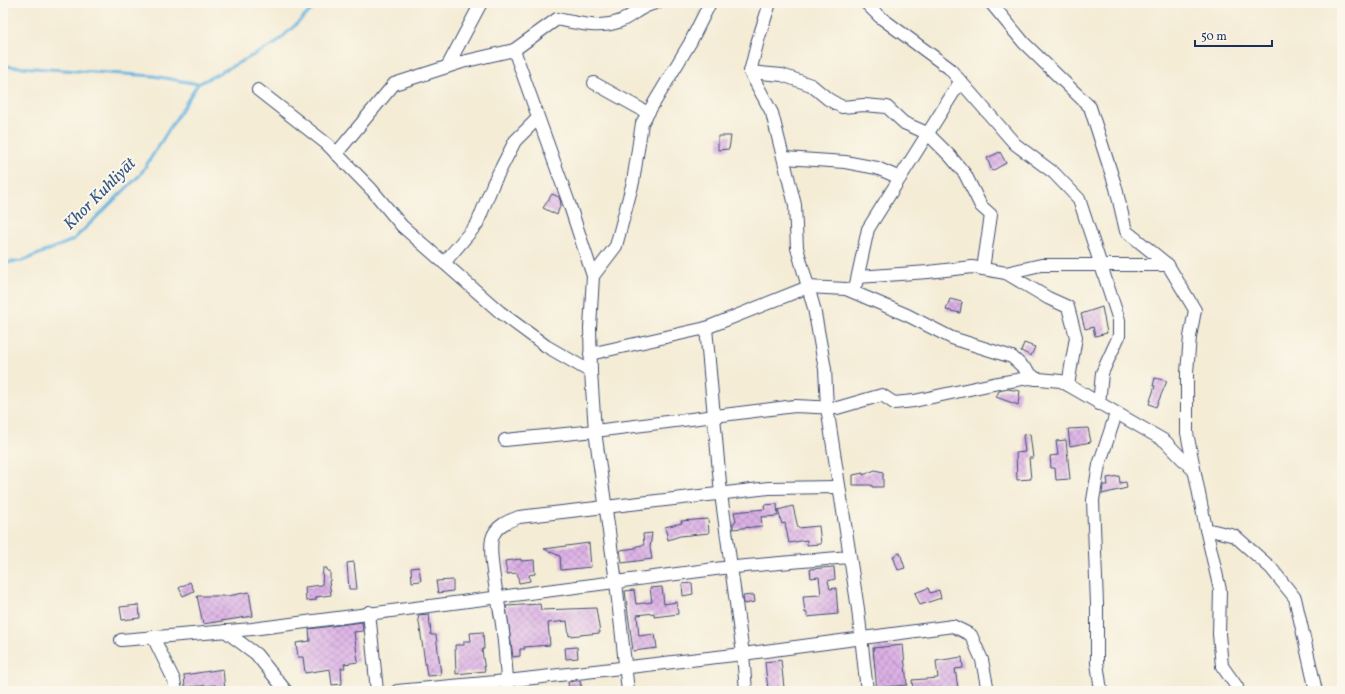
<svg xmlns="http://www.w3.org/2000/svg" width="1345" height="694" viewBox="0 0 1345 694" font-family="Vollkorn,serif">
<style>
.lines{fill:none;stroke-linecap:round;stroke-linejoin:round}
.stream{stroke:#67b5e1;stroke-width:3}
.building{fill:url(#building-cross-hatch)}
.minor-casing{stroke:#3c4b70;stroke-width:14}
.minor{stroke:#fff;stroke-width:12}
.labels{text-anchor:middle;stroke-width:4;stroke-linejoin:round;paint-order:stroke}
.water-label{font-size:17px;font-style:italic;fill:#325785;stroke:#fbf7ec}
</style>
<defs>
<pattern id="building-cross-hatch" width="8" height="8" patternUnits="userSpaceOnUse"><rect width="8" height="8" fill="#dcb1e5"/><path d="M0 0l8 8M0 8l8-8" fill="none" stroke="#b290bd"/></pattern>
</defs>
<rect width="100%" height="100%" fill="#fbf7ec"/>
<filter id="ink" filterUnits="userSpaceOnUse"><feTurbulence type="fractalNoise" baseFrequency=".025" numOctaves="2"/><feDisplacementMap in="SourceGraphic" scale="8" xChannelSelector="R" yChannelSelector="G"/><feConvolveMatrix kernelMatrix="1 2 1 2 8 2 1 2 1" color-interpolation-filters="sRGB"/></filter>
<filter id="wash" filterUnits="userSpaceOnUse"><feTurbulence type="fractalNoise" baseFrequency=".012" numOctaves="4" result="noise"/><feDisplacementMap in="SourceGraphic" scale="16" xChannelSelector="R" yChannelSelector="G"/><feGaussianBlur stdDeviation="0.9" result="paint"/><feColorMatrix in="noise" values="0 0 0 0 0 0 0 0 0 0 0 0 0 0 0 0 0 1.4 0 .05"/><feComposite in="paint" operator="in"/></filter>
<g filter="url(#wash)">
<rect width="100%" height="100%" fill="#f4ecd5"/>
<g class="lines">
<!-- stream -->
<g class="stream">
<path d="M3 66 154 76 198 84"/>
<path d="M3 265 10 262 22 261 73 240 140 175 198 84 275 44 319 3"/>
</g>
</g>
<g id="blocks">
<!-- building -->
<g class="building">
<path d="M718 136H731L729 149 718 150Z"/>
<path d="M1000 152 1006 163 992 171 987 158Z"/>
<path d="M552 194 559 197 561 203 557 215 543 208Z"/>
<path d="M950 299 962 302 960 313 946 310Z"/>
<path d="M1102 307 1107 333 1095 336 1093 327 1085 329 1081 314Z"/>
<path d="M1024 343 1035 347 1031 356 1021 351Z"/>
<path d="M1155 378 1167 381 1156 407 1149 404 1155 386H1153Z"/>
<path d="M1008 389 1020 391 1018 405 996 397 999 391Z"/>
<path d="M1088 428 1091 442 1070 446 1068 429Z"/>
<path d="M1030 434 1033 458H1029L1031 479 1017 480 1016 453 1025 452 1023 435Z"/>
<path d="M1066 440 1070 479 1056 480 1055 468H1051L1050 456 1058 455 1056 441Z"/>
<path d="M875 470 883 472V487H872V485H853V475L863 473V475Z"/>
<path d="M1119 476 1120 483 1126 482 1127 488 1102 494 1103 485H1108L1107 478Z"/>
<path d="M777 504 778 516 761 517 762 526 733 529V523L736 521 734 512 765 509 764 505Z"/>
<path d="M793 506 798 528 819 526 821 544 807 545V540L789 543 785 523 782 524 778 510Z"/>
<path d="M708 519 709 533 680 536 668 540 665 527 682 523 681 521Z"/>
<path d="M652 533 650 548 652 559 622 563 620 550 636 548V546L644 545 643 534Z"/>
<path d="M589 543 591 567 561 570 560 556 544 549Z"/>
<path d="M900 553 905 568 898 570 893 556Z"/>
<path d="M521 559V561L534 560 535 574 529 575 530 581 519 583 517 573 507 574 505 561Z"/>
<path d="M354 562 357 589H349L347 563Z"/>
<path d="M419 567 421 581 412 582 411 568Z"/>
<path d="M834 567 835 579 828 581 830 589 836 588 838 614 807 617V612L805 613 803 596 821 595 819 577 811 578 810 569Z"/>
<path d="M323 568H327V571H330V581H329L331 595 316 597V600L306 601 305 587 322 585Z"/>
<path d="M453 580V591L438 593 436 581Z"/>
<path d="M190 582 194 591 183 596 179 588Z"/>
<path d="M692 583 693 594 683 596 682 584Z"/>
<path d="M662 587 664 604 677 602 678 614 654 617V613L637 615 639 636 655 634 657 648 633 651 625 591 634 590 636 604 652 602 650 588Z"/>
<path d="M928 588 930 593 939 590 941 598 920 605 915 593Z"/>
<path d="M249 592 253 616 203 624 197 596H228Z"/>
<path d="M754 595 755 602 744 604 743 596Z"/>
<path d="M540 604 541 610 596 608 600 633 569 636 567 621 548 623 550 645 524 647 525 649H520V656L513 657 506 606Z"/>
<path d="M139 605 140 618 122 620 120 607Z"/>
<path d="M429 614 431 635H436L441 675 427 676 418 615Z"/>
<path d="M362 622 363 631 354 632 358 662 344 664 345 668H341L342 684 332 685 330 669 305 673 303 657H298L296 643 310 641 309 629Z"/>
<path d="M483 632 484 649 482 650 485 671 456 674 455 645H464V641H471L470 633Z"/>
<path d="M903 645 907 685 885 687V691H877L873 648Z"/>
<path d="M577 647 578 658 566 659 565 648Z"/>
<path d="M962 657 963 668 955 669 958 688 942 691V688L913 690 912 680 938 678 936 661Z"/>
<path d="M781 660 784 688 768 690 765 662Z"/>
<path d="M223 669 225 691H216V685L185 687 184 675Z"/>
<path d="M576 681H580L582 689 569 691 568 682Z"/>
</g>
</g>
</g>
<g filter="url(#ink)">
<use href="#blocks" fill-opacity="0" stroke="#3c4b70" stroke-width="1"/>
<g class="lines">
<!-- minor casing -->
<g class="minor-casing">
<g id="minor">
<path d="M770 3 758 40 750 72 772 113 795 205 797 248 814 308 825 369 827 407 858 609 867 691"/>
<path d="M866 3 880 17 949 68 1015 144 1054 173 1079 199 1119 320V336L1102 373 1099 404"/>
<path d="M991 3 1024 43 1090 107 1116 188 1126 231 1168 265 1195 310 1190 337 1187 372V433L1206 529 1220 590 1219 634 1222 666 1237 687 1235 691"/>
<path d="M514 50 569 203 593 276 590 328 591 372 595 431 616 582 628 691"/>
<path d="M447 67 481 3"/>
<path d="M750 72 782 75 811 85 828 99 842 107 864 105 887 107 904 123 927 133 950 156 965 174 981 206 991 215 983 269"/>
<path d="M594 83 648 113"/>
<path d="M258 90 327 144 372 190 402 226 500 312 546 346 591 372"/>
<path d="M336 154 394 84 462 62 514 50 557 19C577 23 597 29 618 22 632 17 641 5 656 3"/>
<path d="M785 158 845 162 877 168 900 178"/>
<path d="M444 263 477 224 493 184 515 141 537 119"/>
<path d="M1006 273 1041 265H1168"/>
<path d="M593 276 616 246 633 182 642 123 690 43 710 3"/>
<path d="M858 277 928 272 972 267 1006 273 1048 298 1068 307 1076 337 1068 385"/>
<path d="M856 284 868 229 960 82"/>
<path d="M706 328 721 494 743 654 746 691"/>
<path d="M590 354 706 328 808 287 846 289 907 315 952 338 1012 357 1036 379"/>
<path d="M505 440 595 431 795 406 837 408 882 395 894 403 914 401 993 384 1028 378 1061 381 1165 441 1194 471"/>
<path d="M1206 529 1235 536 1271 568 1295 598 1316 691"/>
<path d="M369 612 377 691"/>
<path d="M225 631 256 654 286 691"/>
<path d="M153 637 174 680 176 691"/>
<path d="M121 640 252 629 723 568 849 557"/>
<path d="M397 691 507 681 743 654 953 626 971 635 982 660 988 691"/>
<path d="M508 691C506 669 505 646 502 624 499 604 488 557 492 539 495 526 508 521 519 517L769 488 837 487"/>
<path d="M1101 691 1097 663V604L1093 500 1099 465 1116 414"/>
</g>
</g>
<!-- minor -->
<use href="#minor" class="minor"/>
</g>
</g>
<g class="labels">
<!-- water labels -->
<g class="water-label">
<text transform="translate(99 193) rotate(-45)" y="6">Khor Kuhliyāt</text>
</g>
</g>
<!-- margin -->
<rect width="1345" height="694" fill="none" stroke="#fbf7ec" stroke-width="16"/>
<!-- scale -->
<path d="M1195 40v6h77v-6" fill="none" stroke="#1b2f5e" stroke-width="2"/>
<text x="1201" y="40" font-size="12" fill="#1b2f5e" stroke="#fbf7ec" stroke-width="3" paint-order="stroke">50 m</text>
</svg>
